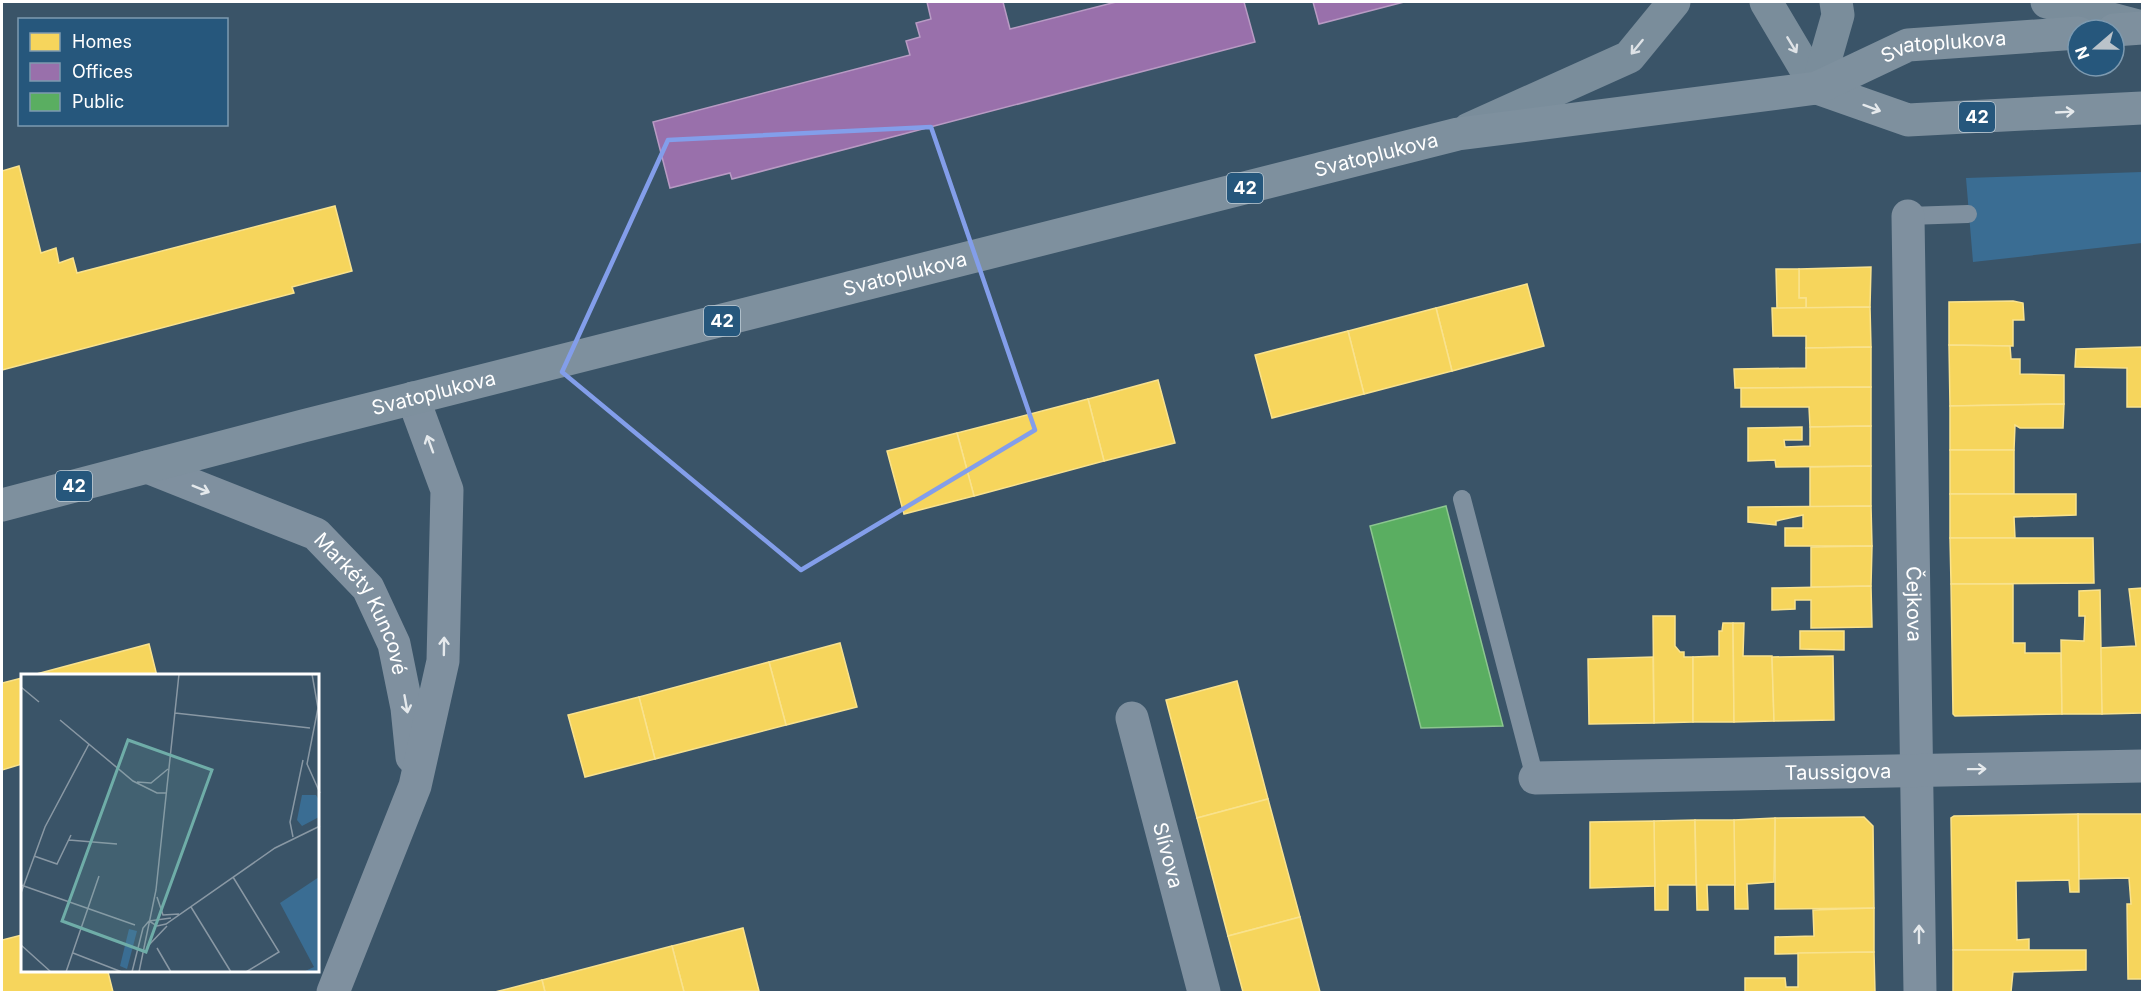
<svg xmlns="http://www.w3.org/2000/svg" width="2144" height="994" viewBox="0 0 2144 994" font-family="Inter,sans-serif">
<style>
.green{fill:#3a6d93}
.homes{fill:#f6d55c;stroke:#f9e28d;stroke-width:1.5}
.offices{fill:#9970ab;stroke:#b89bc4;stroke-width:1.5}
.public{fill:#5aae61;stroke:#8cc690;stroke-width:1.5}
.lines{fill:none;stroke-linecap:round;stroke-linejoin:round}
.service{stroke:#7f909f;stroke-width:18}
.minor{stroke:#7f909f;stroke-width:33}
.secondary{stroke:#7a8d9b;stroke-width:33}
.primary{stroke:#7e909e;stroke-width:33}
.oneway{stroke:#dee2e6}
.oneway2{stroke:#e5e9ec}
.marked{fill:none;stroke:#839eea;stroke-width:4.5;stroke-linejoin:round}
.labels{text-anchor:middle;stroke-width:6;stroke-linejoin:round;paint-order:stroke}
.shield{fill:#26577c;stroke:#becdd8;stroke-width:1.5}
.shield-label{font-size:18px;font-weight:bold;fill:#fff}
.street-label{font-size:20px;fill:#fff;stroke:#26577c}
.inset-road{fill:none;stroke:#8998a4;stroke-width:1.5}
.view{fill:#6fada8;fill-opacity:0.15;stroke:#6fada8;stroke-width:3}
.inset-edge{fill:none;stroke:#fff;stroke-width:3}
</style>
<rect width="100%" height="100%" fill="#3a5468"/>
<!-- green -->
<path class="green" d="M2142 172V243L1973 262 1966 178Z"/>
<!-- homes -->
<g class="homes">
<path d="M19 166 41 253 56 248 59 263 73 258 77 273 335 206 352 271 292 287 294 293 2 370V171Z"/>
<path d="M1871 267 1870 307 1806 308V298H1799V269Z"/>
<path d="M1776 269H1799V298H1806V308L1777 309Z"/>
<path d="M1527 284 1544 346 1452 371 1436 308Z"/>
<path d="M2013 301 2023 303 2024 320H2013V346L1949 345V302Z"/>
<path d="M1870 307 1871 347 1806 348V336H1773L1772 308Z"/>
<path d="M1436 308 1452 371 1364 394 1348 331Z"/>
<path d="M1348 331 1364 394 1272 418 1255 355Z"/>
<path d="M1949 345 2010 346 2011 359H2020V374L2064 375V404L1950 406Z"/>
<path d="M1871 347V387L1735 388 1734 369 1806 368V348Z"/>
<path d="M2142 347V407H2127V368L2075 367 2076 349Z"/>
<path d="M1158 380 1175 443 1104 461 1088 399Z"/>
<path d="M1871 387V426L1810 427 1809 407H1741V388Z"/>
<path d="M1088 399 1104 461 974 496 957 433Z"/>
<path d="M2064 404 2063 428H2020L2015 425 2014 450H1950V406Z"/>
<path d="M1871 426V466L1776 467 1775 460 1748 461V428L1802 427V440H1784L1785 447 1810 446V427Z"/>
<path d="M957 433 974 496 904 514 887 451Z"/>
<rect x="1950" y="450" width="64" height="44"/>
<path d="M1871 466V506L1810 507V467Z"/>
<path d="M1950 494H2076V515L2014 517 2015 538H1950Z"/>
<path d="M1871 506 1872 546H1785V528H1803V515L1776 521V525L1748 522V507Z"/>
<path d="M1950 538H2093L2094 583 1951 584Z"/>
<path d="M1872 546 1871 586 1811 587V547Z"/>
<path d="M1951 584H2013V643H2025V653H2061L2062 714 1955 716 1953 714Z"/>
<path d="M1871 586 1872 627 1811 628V600H1795V609L1772 610V588Z"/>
<path d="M2142 588V713L2102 714 2099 648 2136 646 2129 589Z"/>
<path d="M2100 590 2102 714H2062L2061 640 2084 641 2085 616H2079V591Z"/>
<path d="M1653 616H1675V646L1680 652H1684V657H1693V722L1654 723Z"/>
<path d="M1723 623H1733L1734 722H1693V657L1719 656V631H1722Z"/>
<path d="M1733 623H1744L1743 656H1772L1774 721 1734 722Z"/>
<path d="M1800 631H1844V650L1800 649Z"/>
<path d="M840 643 857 707 786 725 769 662Z"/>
<path d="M149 644 157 676H29Z"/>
<path d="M1833 656 1834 720 1774 721 1772 657Z"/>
<path d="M1653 657 1654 723 1589 724 1588 659Z"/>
<path d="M769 662 786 725 655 759 639 697Z"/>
<path d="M22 678V764L2 770V683Z"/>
<path d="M1237 681 1268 799 1197 818 1166 700Z"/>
<path d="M639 697 655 759 585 777 568 715Z"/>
<path d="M1268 799 1300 917 1228 936 1197 818Z"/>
<path d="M2078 814H2142V979H2128L2127 904H2131L2129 878 2079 879Z"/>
<path d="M2078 814 2079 892H2070L2069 880 2016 881 2017 940 2029 939V950H1953L1951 818 1954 816Z"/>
<path d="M1864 817 1873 826 1874 908 1775 909V818Z"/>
<path d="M1775 818 1774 882 1747 884 1748 909H1735L1734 820Z"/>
<path d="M1695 820 1696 885H1668V910H1655L1654 821Z"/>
<path d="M1695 820H1734L1735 885H1707L1708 910H1697Z"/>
<path d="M1654 821 1655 886 1590 888V822Z"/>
<path d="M1874 908V952L1775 954V937L1814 936 1813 910Z"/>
<path d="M1300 917 1320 992H1243L1228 936Z"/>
<path d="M743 928 759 991 684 992 672 946Z"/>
<path d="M22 935V972H108L113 992H2V940Z"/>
<path d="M672 946 684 992H545L542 980Z"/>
<path d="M1953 950H2086V970L2013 972 2011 992H1953Z"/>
<path d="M1874 952 1875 992H1745V978H1785L1786 987H1798V953Z"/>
<path d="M542 980 545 992H495Z"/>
</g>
<!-- offices -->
<g class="offices">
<path d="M927 2H1003L1010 29 1116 2H1244L1255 42 732 179 730 173 670 188 653 122 910 55 906 41 920 37 916 23 931 19Z"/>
<path d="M1313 2H1404L1319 24Z"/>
</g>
<!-- public -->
<path class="public" d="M1446 506 1503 726 1421 728 1370 526Z"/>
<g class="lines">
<!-- service -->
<g class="service">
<path d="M1908 216 1968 214"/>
<path d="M1462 499 1535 778"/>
</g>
<!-- minor -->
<g class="minor">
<path id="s1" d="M1908 216 1920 992"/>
<path id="s2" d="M147 467 316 534 368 588 394 644 407 708 412 757"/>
<path id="s3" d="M1132 718 1204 992"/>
<path id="s4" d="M1535 778 2142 766"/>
<path d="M333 992 415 786 443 661 447 490 413 398"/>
</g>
<!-- secondary -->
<g class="secondary">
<path d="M1766 2 1817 88"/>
<path d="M2047 2 2142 27"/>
<path d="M1817 88 1838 15 1836 2"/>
<path d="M1469 129 1629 57 1674 2"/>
</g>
<!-- primary -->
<g class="primary">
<path d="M2114 30 2142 28"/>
<path d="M1817 88 1908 120 2142 108"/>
<path id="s5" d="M2 505 303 426 1458 134 1817 88 1908 45 2078 33"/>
</g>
</g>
<!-- one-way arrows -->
<defs><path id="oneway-shaft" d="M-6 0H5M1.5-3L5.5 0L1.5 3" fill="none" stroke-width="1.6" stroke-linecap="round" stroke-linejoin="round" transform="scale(1.5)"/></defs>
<g class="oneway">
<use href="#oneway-shaft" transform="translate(1792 45) rotate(59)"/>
<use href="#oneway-shaft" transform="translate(1637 47) rotate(129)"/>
</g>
<g class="oneway2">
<use href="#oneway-shaft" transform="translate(1872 108) rotate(20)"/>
<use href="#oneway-shaft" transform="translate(2065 112) rotate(-3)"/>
<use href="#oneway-shaft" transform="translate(430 444) rotate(-110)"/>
<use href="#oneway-shaft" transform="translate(201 489) rotate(22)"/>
<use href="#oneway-shaft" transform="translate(444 646) rotate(-89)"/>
<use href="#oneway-shaft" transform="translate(406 704) rotate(80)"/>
<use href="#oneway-shaft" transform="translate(1977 769) rotate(-1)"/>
<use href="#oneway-shaft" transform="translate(1919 934) rotate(-90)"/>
</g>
<!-- marked area -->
<path class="marked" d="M931 127 1035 430 801 570 562 372 668 140Z"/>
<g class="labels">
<!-- shield labels -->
<g class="shield">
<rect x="1959" y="102" width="36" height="30" rx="4.5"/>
<rect x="1227" y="173" width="36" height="30" rx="4.5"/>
<rect x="704" y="306" width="36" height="30" rx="4.5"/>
<rect x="56" y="471" width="36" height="30" rx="4.5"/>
</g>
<g class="shield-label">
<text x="1977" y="123">42</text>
<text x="1245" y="194">42</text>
<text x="722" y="327">42</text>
<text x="74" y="492">42</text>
</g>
<!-- street labels -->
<g class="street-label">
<text dy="7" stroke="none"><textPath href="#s5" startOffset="2000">Svatoplukova</textPath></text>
<text dy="7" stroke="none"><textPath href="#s5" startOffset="1418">Svatoplukova</textPath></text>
<text dy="7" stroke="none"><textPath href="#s5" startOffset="932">Svatoplukova</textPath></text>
<text dy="7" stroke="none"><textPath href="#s5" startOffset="446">Svatoplukova</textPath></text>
<text dy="7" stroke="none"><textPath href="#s1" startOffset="388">Čejkova</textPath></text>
<text dy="7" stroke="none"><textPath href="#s2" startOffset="267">Markéty Kuncové</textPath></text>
<text dy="7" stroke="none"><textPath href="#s4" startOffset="303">Taussigova</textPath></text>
<text dy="7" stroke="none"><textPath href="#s3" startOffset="142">Slívova</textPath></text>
</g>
</g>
<!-- overview -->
<g transform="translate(21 674)">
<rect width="298" height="298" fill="#3a5468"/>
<path d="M281 121H295L299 128 298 143 281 152 276 146ZM298 203V298H282L293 293 259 229ZM108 255 116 257 106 295 99 292Z" fill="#3a6d93"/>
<path class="inset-road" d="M291 0 297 34 286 90 299 119M0 13 18 28M154 39 289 54M39 46 112 107 136 119H145M116 108 130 109 147 95M272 163 269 148 282 86M48 166 96 170M13 182 36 190 50 161M212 203 258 278 225 298M0 211 114 251M0 219 24 153 68 70M136 223 142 241 158 240M170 233 210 298M128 247 136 252 145 250 254 174 299 152M128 247 150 244M0 271 30 298M126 273 146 252M136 274 150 298M52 279 101 298M45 298 78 202M111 298 122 254 128 247M118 298 135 216 158 0"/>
<path class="view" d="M107 66 191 96 125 278 41 247Z"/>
<rect width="298" height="298" class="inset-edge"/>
</g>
<!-- border -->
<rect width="2144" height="994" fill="none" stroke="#ffffff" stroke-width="6"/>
<!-- legend -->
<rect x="18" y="18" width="210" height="108" fill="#26577c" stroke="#7d9ab0" stroke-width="1.5"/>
<rect x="30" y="33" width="30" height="18" fill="#f6d55c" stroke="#7d9ab0" stroke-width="1.5"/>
<text x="72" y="48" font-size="18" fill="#ffffff">Homes</text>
<rect x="30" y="63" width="30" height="18" fill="#9970ab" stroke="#7d9ab0" stroke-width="1.5"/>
<text x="72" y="78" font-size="18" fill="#ffffff">Offices</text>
<rect x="30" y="93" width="30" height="18" fill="#5aae61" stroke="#7d9ab0" stroke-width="1.5"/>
<text x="72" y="108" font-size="18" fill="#ffffff">Public</text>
<!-- north arrow -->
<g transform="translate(2096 48) rotate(250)"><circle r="28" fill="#26577c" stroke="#7d9ab0" stroke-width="1.5"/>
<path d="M0-4.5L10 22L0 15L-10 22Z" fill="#bac3ca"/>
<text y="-9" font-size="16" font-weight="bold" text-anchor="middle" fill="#ffffff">N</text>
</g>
</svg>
